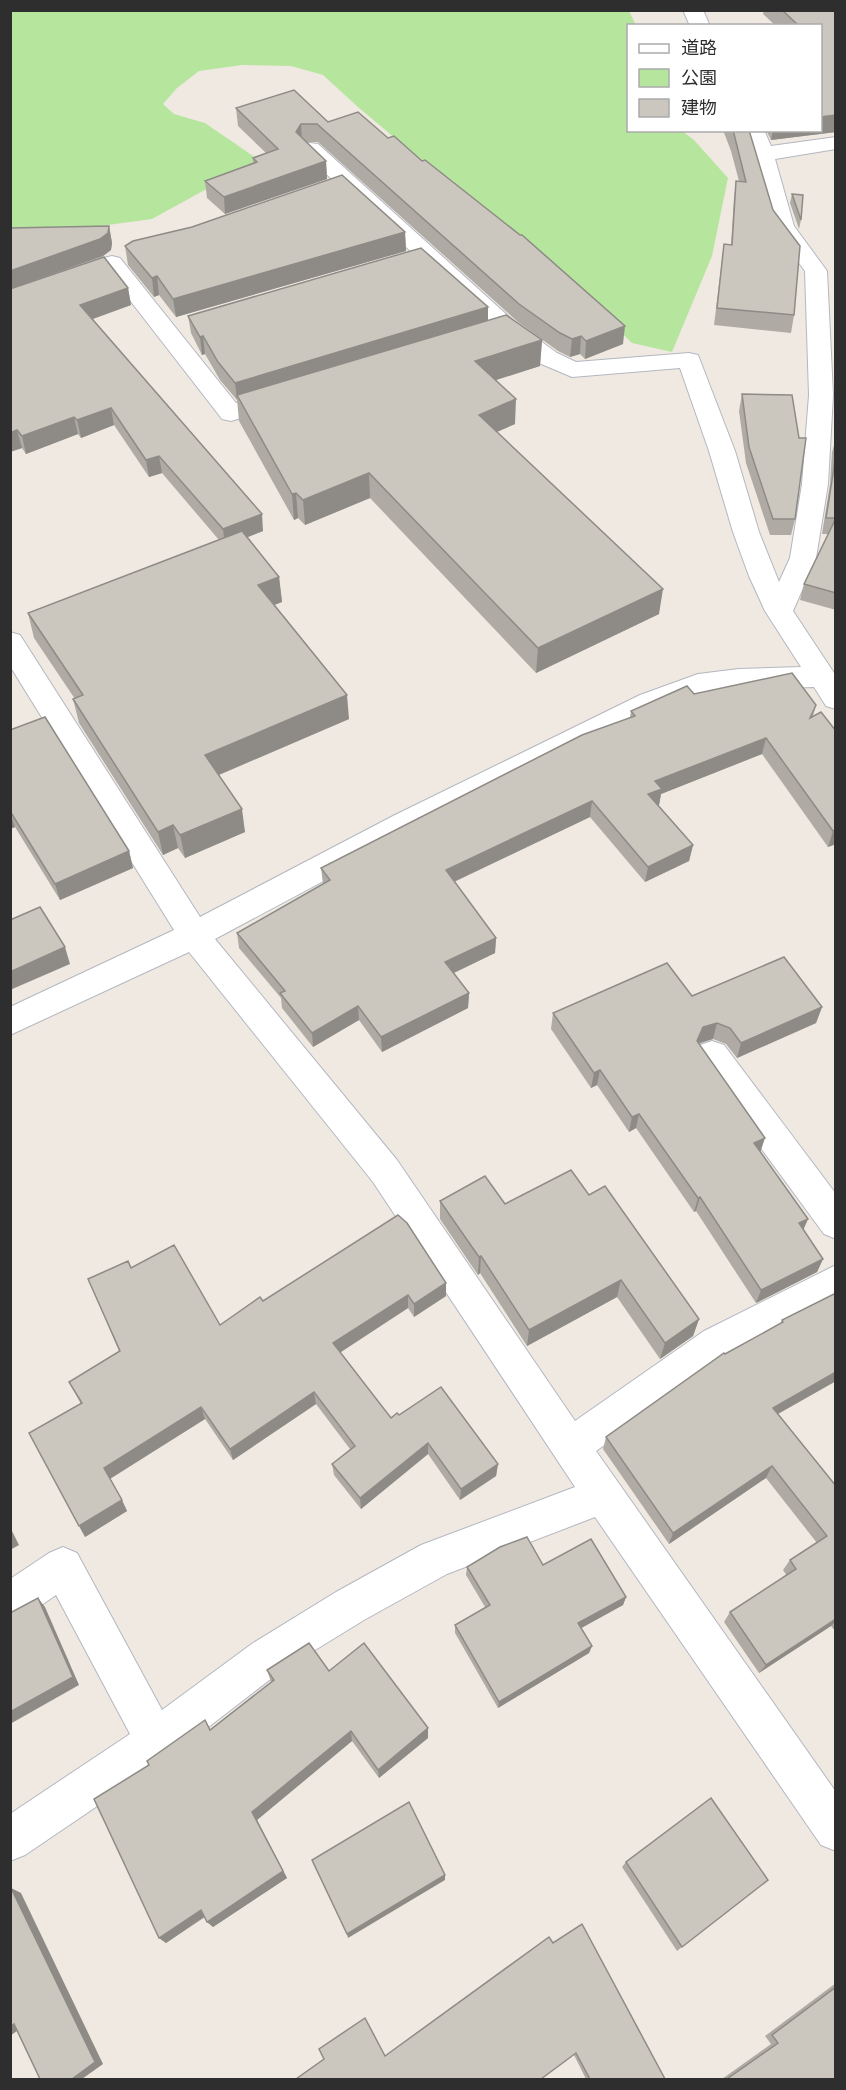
<svg xmlns="http://www.w3.org/2000/svg" width="846" height="2090" viewBox="0 0 846 2090" font-family="'DM Sans','Noto Sans JP',sans-serif">
<style>
.green{fill:#b6e59e}
.lines{fill:none;stroke-linecap:round;stroke-linejoin:round}
.minor-casing{stroke:#b4b7c1;stroke-width:2}
.minor{fill:#fff;fill-rule:evenodd}
.wall{fill:#afaba4}
.shaded-wall{fill:#8e8b86}
.building{fill:#cbc7bf;stroke:#8e8b86;stroke-width:1.5}
</style>
<rect width="100%" height="100%" fill="#efe9e1"/>
<!-- green -->
<path class="green" d="M11 11H629L636 25 628 26V130L682 131 694 140 728 178 712 256 672 352 632 343 581 294 359 108 323 75 291 66 242 65 199 71 177 88 163 104 174 114 205 123 259 160 152 219 19 237 11 236Z"/>
<g class="lines">
<!-- minor casing -->
<g class="minor-casing">
<g id="minor">
<path d="M683 10H703L710 26H690Z"/>
<path d="M743 130H764L771 146 836 137V149L775 159 794 226 827 271 833 395 828 484 816 558 793 611 836 676V709L826 706 814 687 739 689 701 694 660 709 415 832 215 939 397 1160 575 1421 704 1331 836 1265V1300L730 1355 596 1451 836 1792V1851L821 1845 595 1517 447 1574 364 1620 281 1671 171 1756 25 1855 10 1861V1814L130 1734 56 1595 24 1617 10 1623V1579L49 1553 63 1547 77 1553 162 1710 253 1643 336 1592 421 1545 575 1487 373 1182 189 952 10 1035V1007L174 930 10 666V632L20 635 200 917 393 816 640 695 698 674 739 669 801 667 765 611 749 576 733 532 709 451 680 368 572 377 539 363 501 334 299 149 302 144 310 143 318 144 517 324 557 353 576 362 689 353 698 355 735 451 759 532 779 582 790 558 802 484 809 395 805 271 772 227 752 154Z"/>
<path d="M112 256 120 258 236 403 281 390 290 393 293 398 290 403 231 421 222 419 101 263 104 258Z"/>
<path d="M712 1041 724 1045 836 1194V1239L824 1234 700 1065 695 1055 700 1045Z"/>
</g>
</g>
<!-- minor -->
<use href="#minor" class="minor"/>
</g>
<!-- wall -->
<g class="wall">
<path d="M764 10H836V132L771 140 766 130H820V26H776L763 14Z"/>
<path d="M236 108 328 122 623 344 585 359 580 354 570 357 558 351 518 322 318 142H306L326 161 327 179 225 214 207 198 205 181 253 163V158L266 153 238 126Z"/>
<path d="M723 130H749L794 315 791 333 714 325 724 244 731 245 734 198 736 181H739L731 151Z"/>
<path d="M792 194 801 220 799 229 790 203Z"/>
<path d="M109 226 112 243 111 250 103 256 13 288H128L131 305 93 319 263 531 248 537 279 577 282 602 274 605 349 719 219 775 245 832 185 858 178 848 163 855 79 723 73 699H75L34 638 28 613 219 540 162 473 149 477 114 425 81 438 78 434 26 454 22 448 10 452V228Z"/>
<path d="M405 232 406 251 176 317 159 295 154 297 128 265 125 246Z"/>
<path d="M188 316 488 320 542 340 540 366 496 380 515 424 497 432 659 614 536 673 370 498 305 525 298 518 294 520 239 421 237 400 220 380 205 354 202 355 191 333Z"/>
<path d="M742 394 795 519 791 535H770L746 463 739 411Z"/>
<path d="M836 438V610L800 600 804 584 828 534H822L830 484 832 452Z"/>
<path d="M694 694 816 705 813 716 836 844 828 847 762 754 661 794 659 805H658L693 845 689 861 645 882 590 817 454 882 496 938 495 953 454 973 469 993 468 1008 382 1052 359 1020 313 1047 282 1008 281 998 239 948 237 933 323 884 321 868 630 717 631 711Z"/>
<path d="M10 730 129 851 133 868 60 900 15 827 10 829Z"/>
<path d="M692 996 822 1007 816 1023 737 1058 726 1044 713 1039 699 1044 760 1151 808 1219 803 1229 823 1259 817 1272 756 1303 696 1211 694 1212 636 1128 629 1132 597 1085 591 1088 551 1029 553 1013Z"/>
<path d="M589 1195 699 1319 693 1336 660 1359 617 1297 527 1346 480 1273 478 1275 440 1219V1201L505 1204Z"/>
<path d="M131 1268 220 1325 263 1301 446 1283V1296L414 1317 408 1308 340 1352 391 1418 399 1415 498 1464 496 1476 460 1500 428 1454 361 1509 334 1475 332 1464 350 1449 316 1404 233 1460 205 1419 110 1478 127 1511 85 1537 81 1404 69 1382 119 1351 94 1292Z"/>
<path d="M836 1293V1381L778 1414 836 1486V1632L831 1626 759 1673 724 1622 730 1612 787 1576 783 1570 790 1560 817 1543 766 1478 669 1544 603 1449 606 1437 725 1354 780 1324 782 1320Z"/>
<path d="M543 1565 626 1597 623 1605 581 1628 592 1646 589 1653 498 1708 455 1633V1625L485 1607 466 1575 467 1567Z"/>
<path d="M267 1670 329 1671 428 1738 379 1778 352 1741 257 1820 287 1878 213 1927 207 1922 205 1917 166 1943 159 1938 210 1730 271 1682Z"/>
<path d="M626 1862 682 1947 677 1951 622 1867Z"/>
<path d="M553 1943 665 2079H586L574 2055 385 2056Z"/>
<path d="M836 1983V2079H722L771 2044 765 2036Z"/>
</g>
<!-- shaded-wall -->
<g class="shaded-wall">
<path d="M836 115V132L771 140 773 130H820V117Z"/>
<path d="M301 124 302 142 296 132Z"/>
<path d="M326 161 327 179 225 214 224 197Z"/>
<path d="M109 226 112 243 111 250 103 256 10 289V271Z"/>
<path d="M405 232 406 251 176 317 173 299Z"/>
<path d="M157 276 159 295 154 297 152 278Z"/>
<path d="M128 288 131 305 84 322 80 305Z"/>
<path d="M488 307V325L237 395V400L235 383Z"/>
<path d="M625 326 623 344 585 359 586 341Z"/>
<path d="M203 336 205 354 202 355 200 337Z"/>
<path d="M581 336 580 354 570 357 572 339Z"/>
<path d="M542 340 540 366 474 387 475 361Z"/>
<path d="M516 399 515 424 478 440 479 415Z"/>
<path d="M111 408 114 425 81 438 77 420Z"/>
<path d="M74 417 78 434 26 454 22 436Z"/>
<path d="M17 430 22 448 10 452V433Z"/>
<path d="M159 456 162 473 149 477 146 460Z"/>
<path d="M369 473 370 498 305 525 303 500Z"/>
<path d="M296 493 298 518 294 520 292 494Z"/>
<path d="M262 514 263 531 225 546 223 529Z"/>
<path d="M279 577 282 602 261 610 258 585Z"/>
<path d="M663 589 659 614 536 673 538 648Z"/>
<path d="M347 695 349 719 209 779 205 755Z"/>
<path d="M766 738 762 754 661 794 659 805 645 810 648 794 655 781Z"/>
<path d="M592 801 590 817 445 886 446 870Z"/>
<path d="M242 809 245 832 185 858 180 835Z"/>
<path d="M10 813 15 827 10 829Z"/>
<path d="M173 825 178 848 163 855 158 832Z"/>
<path d="M836 830V844L828 847 833 831Z"/>
<path d="M693 845 689 861 645 882 648 867Z"/>
<path d="M129 851 133 868 60 900 55 884Z"/>
<path d="M496 938 495 953 445 977V962Z"/>
<path d="M65 947 70 964 10 990V972Z"/>
<path d="M469 993 468 1008 382 1052 381 1037Z"/>
<path d="M358 1006 359 1020 313 1047 312 1033Z"/>
<path d="M822 1007 816 1023 737 1058 741 1043Z"/>
<path d="M717 1023 713 1039 699 1043 693 1056 697 1041 703 1027Z"/>
<path d="M600 1070 597 1085 591 1088 594 1073Z"/>
<path d="M639 1114 636 1128 629 1132 632 1117Z"/>
<path d="M765 1138 760 1153 754 1143Z"/>
<path d="M700 1197 696 1211 694 1212 698 1198Z"/>
<path d="M808 1219 802 1233 799 1223Z"/>
<path d="M481 1256 480 1273 478 1275 479 1257Z"/>
<path d="M823 1259 817 1272 756 1303 761 1290Z"/>
<path d="M621 1280 617 1297 527 1346 529 1330Z"/>
<path d="M446 1283V1296L414 1317V1304Z"/>
<path d="M408 1295V1308L335 1356 333 1343Z"/>
<path d="M699 1319 693 1336 660 1359 665 1343Z"/>
<path d="M836 1372V1381L767 1420 773 1408Z"/>
<path d="M314 1392 316 1404 233 1460 230 1449Z"/>
<path d="M201 1407 205 1419 110 1479 104 1468Z"/>
<path d="M428 1443V1454L361 1509 360 1498Z"/>
<path d="M498 1464 496 1476 460 1500 461 1489Z"/>
<path d="M772 1466 766 1478 669 1544 673 1533Z"/>
<path d="M122 1500 127 1511 85 1537 79 1526Z"/>
<path d="M10 1527 19 1545 10 1550Z"/>
<path d="M626 1597 623 1605 576 1631 578 1623Z"/>
<path d="M38 1598 45 1607 79 1685 10 1724V1712Z"/>
<path d="M836 1619V1621L831 1626 759 1673 766 1665Z"/>
<path d="M592 1646 589 1653 498 1708 499 1702Z"/>
<path d="M428 1728V1738L379 1778 378 1770Z"/>
<path d="M351 1731 352 1741 257 1820 287 1878 213 1927 207 1922 252 1812Z"/>
<path d="M445 1875V1880L348 1938 347 1934Z"/>
<path d="M11 1888 21 1893 103 2064 82 2079H72Z"/>
<path d="M201 1910 207 1915 166 1943 159 1938Z"/>
<path d="M14 2024 24 2026 10 2036V2027Z"/>
</g>
<!-- building -->
<g class="building">
<path d="M782 10H836V115L820 117V26H791L798 25Z"/>
<path d="M294 90 328 122 358 112 388 138 394 136 422 161 425 160 520 235H522L625 326 586 341 581 336 572 339 560 333 519 304 317 124H301L296 132 326 161 224 197 205 181 257 162 253 158 278 149 236 108Z"/>
<path d="M733 130H749L773 210 800 246 794 315 717 308 724 244 732 245 736 181 746 182Z"/>
<path d="M342 175 405 232 173 299 157 276 152 278 125 246 133 241 192 227Z"/>
<path d="M792 194 803 195 801 220Z"/>
<path d="M109 226 108 233 100 239 10 271V228Z"/>
<path d="M421 248 488 307 235 383 218 362 203 336 200 337 188 316Z"/>
<path d="M104 257 128 288 80 305 262 514 223 529 159 456 146 460 111 408 77 420 74 417 22 436 17 430 10 433V289Z"/>
<path d="M506 315 542 340 475 361 516 399 479 415 663 589 538 648 369 473 303 500 296 493 292 494 237 395Z"/>
<path d="M742 394 792 395 799 438H806L795 519H773L749 447Z"/>
<path d="M836 447V518H826L834 468Z"/>
<path d="M836 518V593L804 584Z"/>
<path d="M242 531 279 577 258 585 347 695 205 755 242 809 180 835 173 825 158 832 73 699 83 695 28 613Z"/>
<path d="M792 673 816 705 810 718 821 712 836 731V830L833 831 766 738 655 781 662 789 648 794 693 845 648 867 592 801 446 870 496 938 445 962 469 993 381 1037 358 1006 312 1033 280 993 285 991 237 933 330 880 321 868 582 735 635 716 631 711 687 686 694 694Z"/>
<path d="M45 717 129 851 55 884 10 811V730Z"/>
<path d="M40 907 65 947 10 972V920Z"/>
<path d="M784 957 822 1007 741 1043 730 1028 717 1023 703 1027 697 1041 765 1138 754 1143 808 1219 799 1223 823 1259 761 1290 700 1197 698 1198 639 1114 632 1117 600 1070 594 1073 553 1013 667 963 692 996Z"/>
<path d="M571 1170 589 1195 605 1186 699 1319 665 1343 621 1280 529 1330 481 1256 479 1257 440 1201 485 1176 505 1204Z"/>
<path d="M398 1215 407 1223 446 1283 414 1304 408 1295 333 1343 391 1418 397 1413 399 1415 441 1387 498 1464 461 1489 428 1443 360 1498 332 1464 355 1446 314 1392 230 1449 201 1407 104 1468 122 1500 79 1526 29 1433 82 1403 69 1382 120 1351 88 1279 128 1261 131 1268 174 1245 220 1325 260 1297 263 1301Z"/>
<path d="M836 1293V1372L773 1408 836 1486V1619L766 1665 730 1612 796 1569 790 1560 827 1536 772 1466 673 1533 606 1437 724 1353 725 1354 783 1322 782 1320Z"/>
<path d="M527 1537 543 1565 591 1539 626 1597 578 1623 592 1646 499 1702 455 1625 490 1605 467 1567 500 1547Z"/>
<path d="M38 1598 73 1677 10 1712V1613Z"/>
<path d="M309 1643 329 1671 364 1643 428 1728 378 1770 351 1731 252 1812 283 1871 207 1922 201 1910 159 1938 94 1799 149 1765 147 1761 205 1720 210 1730 274 1680 267 1670Z"/>
<path d="M711 1798 768 1880 682 1947 626 1862Z"/>
<path d="M409 1802 445 1875 347 1934 312 1860Z"/>
<path d="M11 1888 95 2062 72 2079H40L14 2024 10 2027V1889Z"/>
<path d="M582 1924 665 2079H590L576 2053 541 2079H296L324 2059 319 2049 365 2018 385 2056 549 1937 553 1943Z"/>
<path d="M836 1987V2079H727L778 2043 772 2035Z"/>
</g>
<!-- border -->
<rect width="846" height="2090" fill="none" stroke="#2e2e2e" stroke-width="24"/>
<!-- legend -->
<rect x="627" y="24" width="195" height="108" fill="#ffffff" stroke="#ababab" stroke-width="1.5"/>
<rect x="639" y="44" width="30" height="9" fill="#ffffff" stroke="#ababab" stroke-width="1.5"/>
<text x="681" y="54" font-size="18" fill="#2e2e2e">道路</text>
<rect x="639" y="69" width="30" height="18" fill="#b6e59e" stroke="#ababab" stroke-width="1.5"/>
<text x="681" y="84" font-size="18" fill="#2e2e2e">公園</text>
<rect x="639" y="99" width="30" height="18" fill="#cbc7bf" stroke="#ababab" stroke-width="1.5"/>
<text x="681" y="114" font-size="18" fill="#2e2e2e">建物</text>
</svg>
